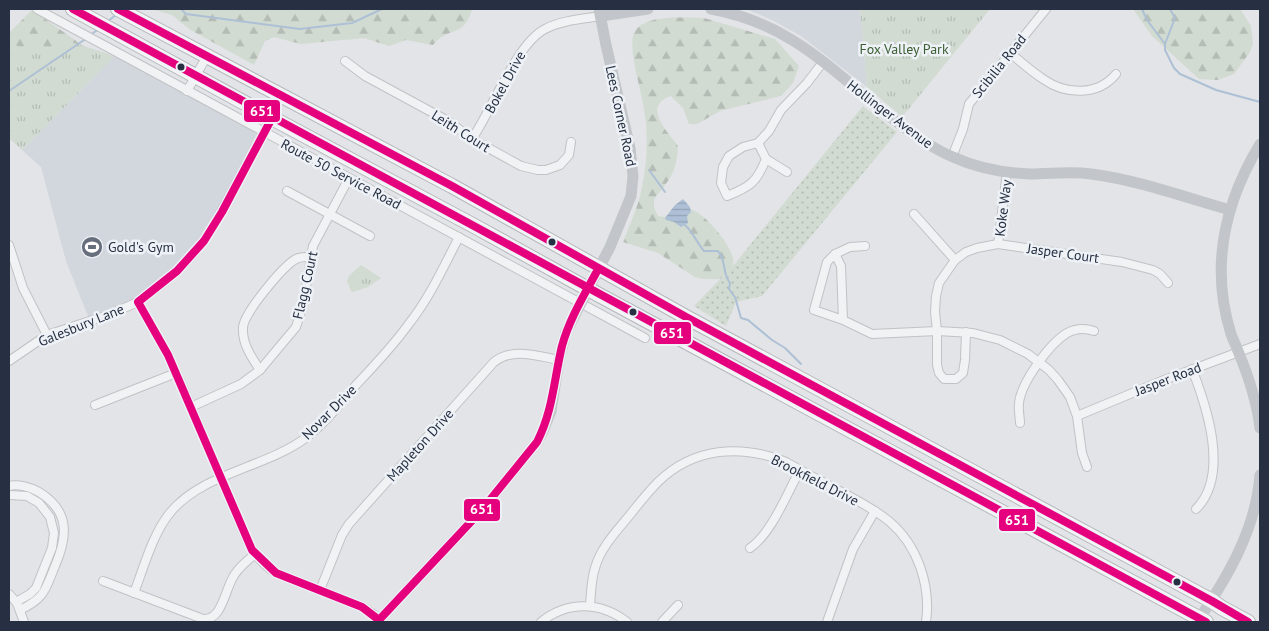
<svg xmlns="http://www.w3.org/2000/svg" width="1269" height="631" viewBox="0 0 1269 631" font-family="'PT Sans',sans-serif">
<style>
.built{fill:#d2d7de}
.grass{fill:url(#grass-dots)}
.forest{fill:url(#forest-firs)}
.park{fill:url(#park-tufts)}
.water{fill:url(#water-rules)}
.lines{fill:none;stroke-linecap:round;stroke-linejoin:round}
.stream{stroke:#adc0d5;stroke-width:2}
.street-casing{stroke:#c0c2c5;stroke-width:10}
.highway-casing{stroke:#b4b7bc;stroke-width:16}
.street{stroke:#f1f2f3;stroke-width:8}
.secondary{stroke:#c2c5c9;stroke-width:11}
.highway{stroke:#f5f5f6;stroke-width:14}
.bus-1-casing{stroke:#eef2f7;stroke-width:11}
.bus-1{stroke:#e5007d;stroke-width:8}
.bus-dot{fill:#263042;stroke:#eef2f7;stroke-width:2}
.labels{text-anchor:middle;stroke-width:5;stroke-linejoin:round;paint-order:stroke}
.park-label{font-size:14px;fill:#3b5f32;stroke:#eef2f7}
.street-label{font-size:14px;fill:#263042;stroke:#eef2f7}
.poi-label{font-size:14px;fill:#263042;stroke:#eef2f7;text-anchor:start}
.line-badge{stroke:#eef2f7;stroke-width:2}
.badge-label{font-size:14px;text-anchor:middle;font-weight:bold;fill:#fff}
</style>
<defs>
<pattern id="grass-dots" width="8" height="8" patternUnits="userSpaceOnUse" patternTransform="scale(1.25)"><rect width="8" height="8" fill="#d2dbd1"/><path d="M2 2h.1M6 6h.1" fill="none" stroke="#b4bcb5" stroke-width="1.8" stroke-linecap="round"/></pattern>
<pattern id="forest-firs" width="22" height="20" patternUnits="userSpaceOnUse" patternTransform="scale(1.25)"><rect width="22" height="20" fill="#d2dbd1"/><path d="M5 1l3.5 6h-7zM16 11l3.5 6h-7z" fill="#b4bcb5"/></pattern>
<pattern id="park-tufts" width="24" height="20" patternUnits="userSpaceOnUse" patternTransform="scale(1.25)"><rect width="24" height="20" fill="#d2dbd1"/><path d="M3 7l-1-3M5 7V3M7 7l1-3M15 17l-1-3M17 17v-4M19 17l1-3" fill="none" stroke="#b4bcb5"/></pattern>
<pattern id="water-rules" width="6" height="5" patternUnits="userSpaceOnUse" patternTransform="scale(1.25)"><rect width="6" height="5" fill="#adc0d5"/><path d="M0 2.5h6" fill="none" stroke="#95a5b8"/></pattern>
</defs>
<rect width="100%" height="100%" fill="#e2e4e7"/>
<!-- built -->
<g class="built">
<path d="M746 9H860L867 87 801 36 772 20Z"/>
<path d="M113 56 125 58 265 132 204 241 152 291 138 302 90 321 66 261 41 167 22 150 108 63Z"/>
</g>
<!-- grass -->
<path class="grass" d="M863 106 897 132 762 296 736 302 726 326 694 306 733 266Z"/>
<!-- forest -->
<g class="forest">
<path d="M152 9H472C464 39 449 25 433 45L406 40 389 46 364 38 301 44 274 37 265 41 254 65 189 29 172 15Z"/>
<path d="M1133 9H1240L1251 26 1253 43 1250 52 1234 74 1218 80 1199 79 1152 36Z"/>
<path d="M32 10 108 63 25 142 9 140V33Z"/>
<path d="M704 18 775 39 799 66 793 83 781 96 720 111 697 124H689L683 108 671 96C641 106 668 132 678 146 677 171 670 180 654 199V208L658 216C675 220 679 207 692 210 705 213 737 251 733 264 732 270 724 275 720 279H703L695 277 658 253 623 242C629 227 636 211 640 196 647 168 649 137 644 109 642 91 626 45 635 31 646 14 686 18 704 18Z"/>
</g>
<!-- park -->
<g class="park">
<path d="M860 9H990L902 117 867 87Z"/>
<path d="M65 40C81 46 97 49 113 56L108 63 22 150 9 138V43L51 57Z"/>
<path d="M361 265 381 278 368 287 353 292 351 291 347 281 349 276Z"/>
</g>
<!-- water -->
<path class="water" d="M683 199 690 207 691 212 687 216 688 223 681 227 674 222 666 220 665 218 675 205Z"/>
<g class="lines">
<!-- stream -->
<g class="stream">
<path d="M181 9 186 14 300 29 352 23 382 9"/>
<path d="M1142 9 1147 20 1165 44V50L1174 68 1180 74 1216 90 1260 102"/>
<path d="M108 21 116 15"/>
<path d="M90 35 99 29"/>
<path d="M1165 44 1175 18 1170 9"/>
<path d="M9 91 87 38"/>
<path d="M649 170 665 192"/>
<path d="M685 225C693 232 697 243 704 251H718C728 264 721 271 730 283L729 289 734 296"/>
<path d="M735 297 741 318 748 320 772 340 785 348 801 364"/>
</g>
<!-- street casing -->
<g class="street-casing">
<g id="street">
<path d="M37 9 645 338"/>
<path d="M1010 53C1021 62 1031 71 1043 79 1066 95 1098 96 1116 74"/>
<path d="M345 61 365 76 448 121 472 139 521 166 538 170H546L560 165 569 155 571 142"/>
<path d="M187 91 207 56"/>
<path d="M472 139C492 110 516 44 545 29 562 20 583 19 601 16"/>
<path d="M758 143 766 159C757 182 750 187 727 196L721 183 723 167 729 156 743 147 758 143 769 131 781 110 807 83 823 62"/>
<path d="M952 157 963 129 969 104 1046 9"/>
<path d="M766 159 787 172"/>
<path d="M287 191 370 236"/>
<path d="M914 214 955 260"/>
<path d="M998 244 1007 172"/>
<path d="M9 245 23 288 47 335"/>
<path d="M835 254 850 247 865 246"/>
<path d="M138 302 168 355 183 388 247 540C254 554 263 565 276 573L362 607 373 614 381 622"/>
<path d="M843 320 814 310 827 262 835 254 841 266 843 320 872 334 937 331 973 333 1000 340 1028 354 1049 370 1058 380 1070 397 1077 416 1082 453 1087 467"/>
<path d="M966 332 965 360 963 373 956 379H944L939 373 937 365V331L935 312 936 296 939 283 955 260 966 252 977 248 998 244 1122 262 1153 270 1160 274 1168 283"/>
<path d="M9 361 47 335 108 315 138 302 177 271 193 254 210 232 272 118"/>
<path d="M1192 369C1207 407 1230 475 1196 509"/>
<path d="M260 370C252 358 242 344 243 328 243 314 283 266 296 259 301 256 305 257 311 257"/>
<path d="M95 405 176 373"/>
<path d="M191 407 241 384 260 370 296 327 303 305 313 246 349 178"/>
<path d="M1077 416 1159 382 1260 344"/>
<path d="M1020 423C1020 417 1018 410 1019 403 1021 383 1049 344 1067 333 1076 328 1085 328 1094 331"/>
<path d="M9 486C18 484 31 487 39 492 70 511 68 536 55 566 45 590 45 598 20 610"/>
<path d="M9 495 27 496 39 503 50 517 54 533 52 548 36 588 30 594 16 602"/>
<path d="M750 548C772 533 787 493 800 470"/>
<path d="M103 581 203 619C223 621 225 587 235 574 240 566 248 560 255 554"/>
<path d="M320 590 342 535 349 524 494 362C513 347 537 356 559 360"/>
<path d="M134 593C144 567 152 536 169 514 201 473 266 468 307 437 326 422 341 403 356 385 374 366 393 346 408 325 429 299 444 266 459 237"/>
<path d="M9 594 17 603 24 622"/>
<path d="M590 606C591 594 591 580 595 568 601 546 619 529 633 511 641 501 649 491 658 482 694 447 741 444 786 462 807 474 827 484 847 495 862 503 877 511 890 522 918 546 931 586 926 622"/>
<path d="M541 622C567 601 600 601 627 622"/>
<path d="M662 622 678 605"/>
<path d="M827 622 853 549 875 511"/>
</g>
</g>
<!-- highway casing -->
<g class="highway-casing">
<g id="highway">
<path d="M73 9 272 118 478 228 588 289 1206 622"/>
<path d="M118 9 452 186 686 317 1212 601 1222 608 1248 622"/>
</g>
</g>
<!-- street -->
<use href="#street" class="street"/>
<!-- secondary -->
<g class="secondary">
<path d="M711 9C791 23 832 71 893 119 912 133 931 148 953 157 977 168 1004 173 1030 174 1051 174 1070 171 1091 174 1138 180 1184 197 1230 210"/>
<path d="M601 16 648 9"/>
<path d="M1260 144C1225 202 1210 267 1231 334 1233 340 1236 345 1238 351 1248 375 1257 402 1260 428"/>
<path d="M377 622 481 511 537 442 543 431 551 411 559 360 566 332 610 247 631 196 633 176 630 148 606 45 599 9"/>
<path d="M1195 622 1199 619C1229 575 1256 528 1260 475"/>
</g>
<!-- highway -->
<use href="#highway" class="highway"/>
<!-- bus-1 casing -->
<g class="bus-1-casing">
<g id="bus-1">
<path d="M73 9 1206 622"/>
<path d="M118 9 452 186 686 317 1212 601 1248 622"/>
<path d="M272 118 222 212 204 241 177 271 138 302 168 355 252 550 276 573 362 607 379 620 481 511 537 442C553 411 554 379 562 346 569 320 583 297 596 273"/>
</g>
</g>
<!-- bus-1 -->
<use href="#bus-1" class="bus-1"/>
</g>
<!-- icons -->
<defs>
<g id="stadium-disc" transform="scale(1.125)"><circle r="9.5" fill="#686f7c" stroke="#eef2f7"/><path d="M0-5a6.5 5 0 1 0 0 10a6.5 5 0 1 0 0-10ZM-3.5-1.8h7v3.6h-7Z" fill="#fff"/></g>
</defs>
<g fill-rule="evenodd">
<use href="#stadium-disc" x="92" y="247"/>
</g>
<!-- markers -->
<g class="bus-dot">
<circle cx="181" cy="67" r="4.5"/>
<circle cx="552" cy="242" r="4.5"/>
<circle cx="633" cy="312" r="4.5"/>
<circle cx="1177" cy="582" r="4.5"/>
</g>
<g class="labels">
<!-- park labels -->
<g class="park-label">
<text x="904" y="54">Fox Valley Park</text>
</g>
<!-- street labels -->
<g class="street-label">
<text transform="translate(999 66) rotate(-51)" y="5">Scibilia Road</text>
<text transform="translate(505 82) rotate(-61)" y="5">Bokel Drive</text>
<text transform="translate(890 114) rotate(37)" y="5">Hollinger Avenue</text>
<text transform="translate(621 116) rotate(78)" y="5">Lees Corner Road</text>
<text transform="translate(461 131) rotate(32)" y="5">Leith Court</text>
<text transform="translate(341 174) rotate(28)" y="5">Route 50 Service Road</text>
<text transform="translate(1003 208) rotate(-83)" y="5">Koke Way</text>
<text transform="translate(1063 253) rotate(8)" y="5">Jasper Court</text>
<text transform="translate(305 285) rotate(-77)" y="5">Flagg Court</text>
<text transform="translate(81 325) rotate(-22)" y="5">Galesbury Lane</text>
<text transform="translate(1168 379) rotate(-21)" y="5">Jasper Road</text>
<text transform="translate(329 412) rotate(-45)" y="5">Novar Drive</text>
<text transform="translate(420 445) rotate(-48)" y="5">Mapleton Drive</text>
<text transform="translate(815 480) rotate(27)" y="5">Brookfield Drive</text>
</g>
<!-- poi labels -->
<g class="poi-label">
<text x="108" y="252">Gold's Gym</text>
</g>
</g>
<g class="line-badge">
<rect x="243" y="99" width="38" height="24" rx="5" fill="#e5007d"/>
<rect x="653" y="321" width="39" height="24" rx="5" fill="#e5007d"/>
<rect x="463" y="498" width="38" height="24" rx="5" fill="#e5007d"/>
<rect x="998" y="508" width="38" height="24" rx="5" fill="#e5007d"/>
</g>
<g class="badge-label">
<text x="262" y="116">651</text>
<text x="672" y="338">651</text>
<text x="482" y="514">651</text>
<text x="1017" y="525">651</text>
</g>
<!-- border -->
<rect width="1269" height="631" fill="none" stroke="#263042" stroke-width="20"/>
</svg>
